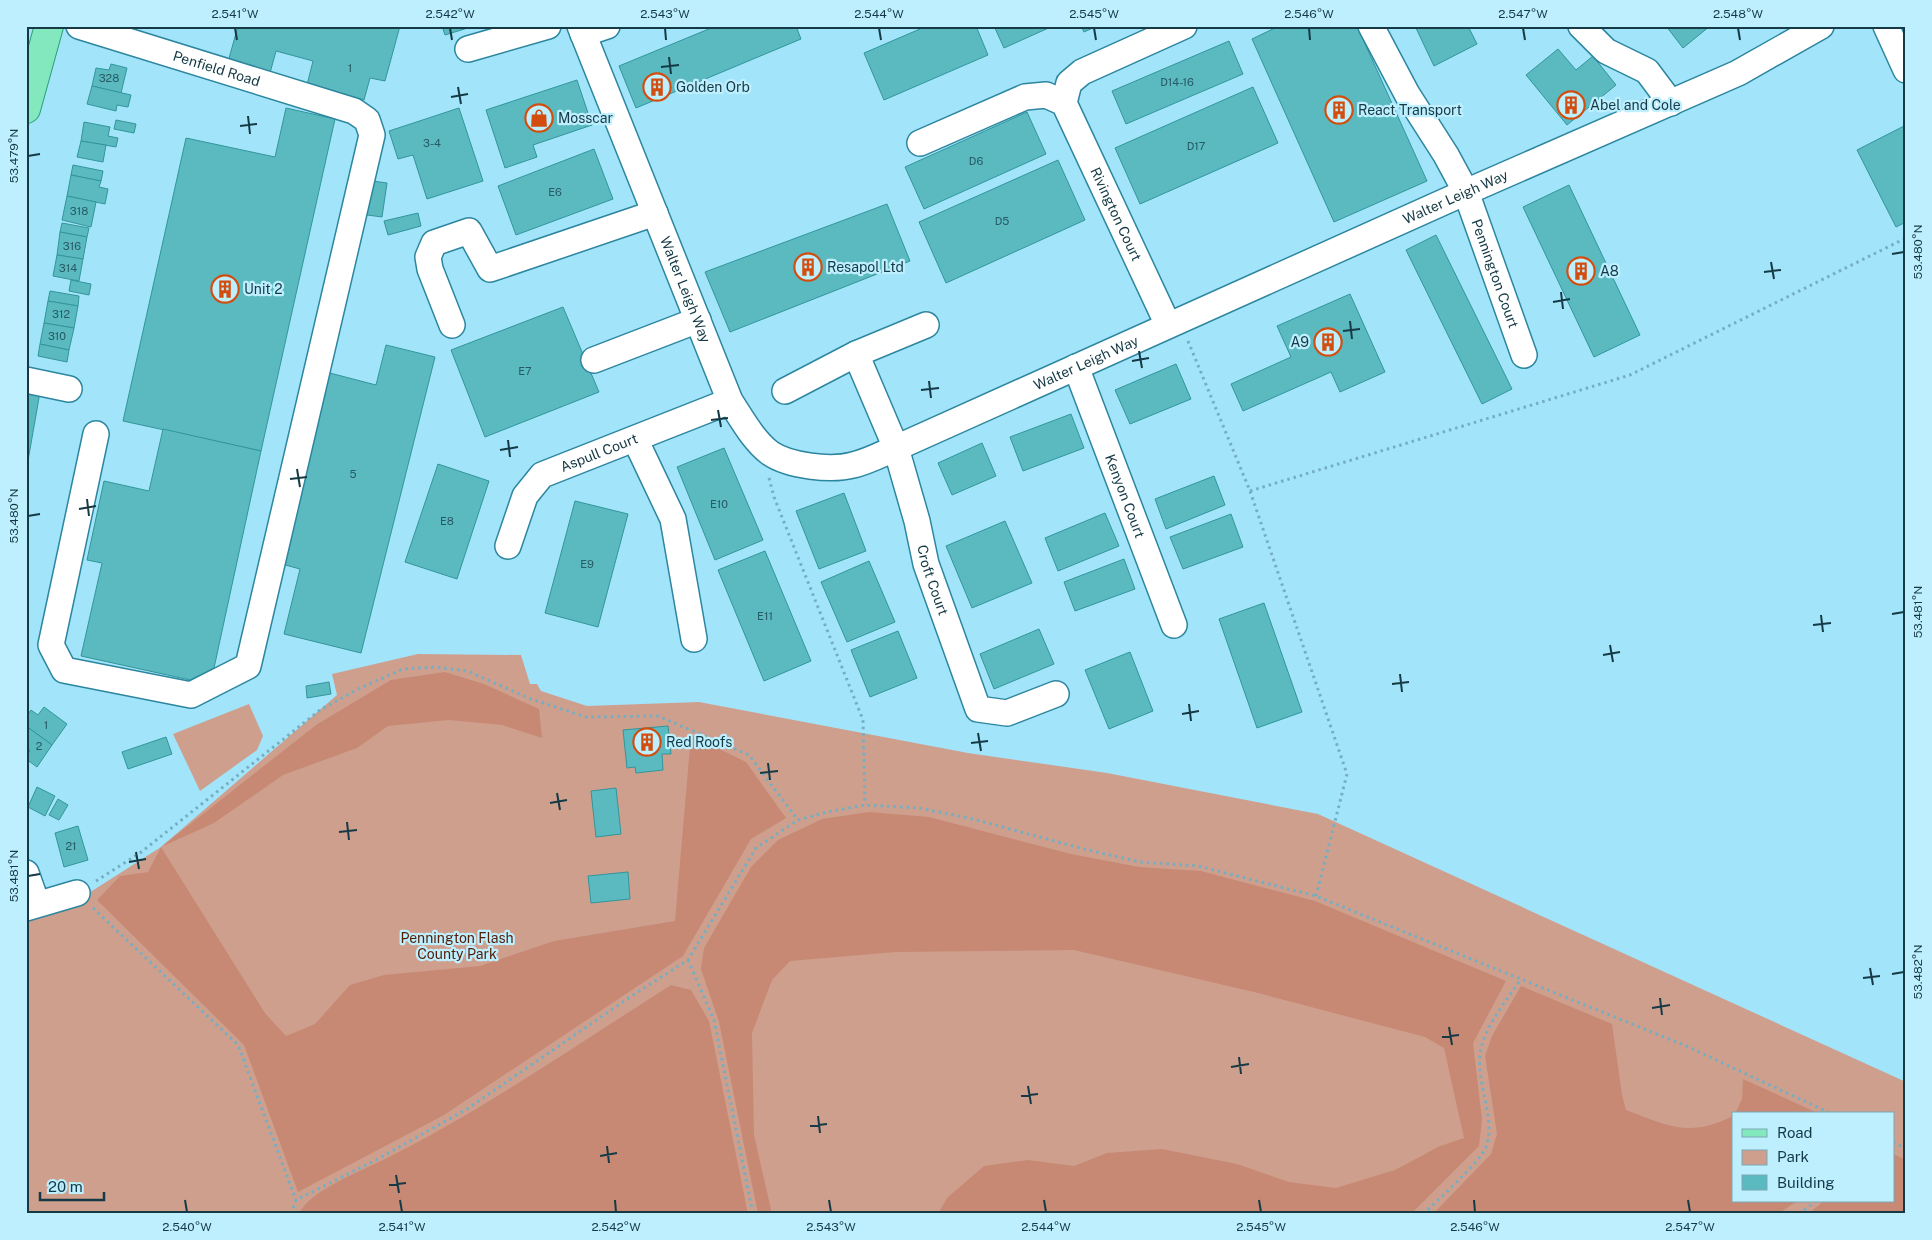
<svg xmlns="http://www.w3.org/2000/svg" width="1932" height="1240" viewBox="0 0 1932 1240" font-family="'Public Sans',sans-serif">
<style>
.green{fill:#cf9f8e;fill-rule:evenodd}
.forest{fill:#c78973}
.building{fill:#5bbac0;stroke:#31969b}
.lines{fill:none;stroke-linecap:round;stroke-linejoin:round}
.minor-casing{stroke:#2d869f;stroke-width:28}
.major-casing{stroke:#28a179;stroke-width:30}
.path{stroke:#75aec1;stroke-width:3;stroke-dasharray:2.5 4;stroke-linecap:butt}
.minor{stroke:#fff;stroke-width:25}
.major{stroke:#84e8bf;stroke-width:28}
.ticks{fill:none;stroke:#153a45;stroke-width:2}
.labels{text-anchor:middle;stroke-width:4.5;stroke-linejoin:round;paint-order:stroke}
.number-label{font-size:11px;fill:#265a64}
.street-label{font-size:14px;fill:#153a45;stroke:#beefff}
.poi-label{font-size:14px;fill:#153a45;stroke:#beefff;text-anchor:start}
.park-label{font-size:14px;fill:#551c05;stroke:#beefff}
.neatline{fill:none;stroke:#153a45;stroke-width:2}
.ticks-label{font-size:12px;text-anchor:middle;fill:#153a45}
</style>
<rect width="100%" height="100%" fill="#a2e4fa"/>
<!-- green -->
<g class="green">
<path d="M418 654 521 655 530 684H537L541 691 587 706 699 702 968 753 1107 773 1318 814 1906 1082V1214H26V922L59 912 161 847 337 695 332 674ZM1733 1114H1893V1201H1733Z"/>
<path d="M249 704 263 736 257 750 200 791 173 734Z"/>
</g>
<!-- forest -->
<g class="forest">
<path d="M445 672 484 684 539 709 542 738 502 725 449 720 388 726 357 748 283 775 214 823 161 847 265 1013 286 1036 315 1024 350 985 384 975 480 966 554 941 675 921 691 735 746 762 786 818 751 839 683 956 444 1115 298 1192 244 1045 97 900 120 876 148 872 161 847 316 725 391 680Z"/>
<path d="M869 812 929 817 1071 854 1139 867 1201 871 1315 901 1506 981 1473 1043 1482 1120 1479 1146 1411 1214H938L947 1198 984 1166 1028 1160 1074 1166 1107 1153 1162 1149 1237 1164 1289 1182 1336 1188 1395 1170 1440 1146 1464 1138 1444 1048 1425 1037 1258 993 1074 950 896 952 790 961 772 980 752 1033 754 1135 772 1214H758L719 1022 701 969 704 948 751 867 778 840 822 819Z"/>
<path d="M671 985 691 990 709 1021 748 1214H299C309 1190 364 1170 387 1158 486 1108 578 1044 671 985Z"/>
<path d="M1521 986 1612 1024 1622 1095 1626 1110C1669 1126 1689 1138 1733 1116V1201H1797L1778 1214H1433L1491 1154 1497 1134 1485 1056 1492 1036Z"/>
<path d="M1743 1079 1820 1114H1735L1742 1099Z"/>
<path d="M1893 1154 1906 1160V1214H1808L1824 1201H1893Z"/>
</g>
<!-- building -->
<g class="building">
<path d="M238 26H400L385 81 370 78 364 100 307 85 313 61 276 51 270 73 228 62Z"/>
<path d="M442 26H474L445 35Z"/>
<path d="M716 26H796L801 39 636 108 619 66Z"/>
<path d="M927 26H976L988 55 884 100 864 53Z"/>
<path d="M994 26H1053L1004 48Z"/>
<path d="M1081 26H1097L1084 32Z"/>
<path d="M1279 26H1357L1427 181 1334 222 1252 39Z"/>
<path d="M1415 26H1468L1477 44 1434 66Z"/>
<path d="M1666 26H1710L1683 48Z"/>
<path d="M1229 41 1243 74 1126 124 1112 91Z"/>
<path d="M1558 49 1576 70 1593 56 1616 85 1567 125 1526 75Z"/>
<path d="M111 64 127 68 121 93 92 86 96 68 109 70Z"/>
<path d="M577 80 592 125 533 145 537 157 505 168 486 110Z"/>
<path d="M92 86 131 95 128 107 117 105 116 111 87 104Z"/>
<path d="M1253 87 1278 143 1140 204 1115 148Z"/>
<path d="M286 108 335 119 261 451 123 421 186 138 275 157Z"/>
<path d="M459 108 483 181 427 199 413 155 398 159 389 131Z"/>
<path d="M1027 112 1046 154 924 209 905 167Z"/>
<path d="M116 120 136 124 134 133 114 129Z"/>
<path d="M84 122 110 127 108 136 118 138 116 147 81 141Z"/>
<path d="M1906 125V222L1896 227 1857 150Z"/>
<path d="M81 141 106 145 103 162 77 157Z"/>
<path d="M594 149 613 199 516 235 498 186Z"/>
<path d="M1058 160 1085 220 946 283 919 222Z"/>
<path d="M73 165 103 171 101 181 71 175Z"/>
<path d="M71 175 101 181 99 187 108 189 105 204 67 196Z"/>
<path d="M365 180 387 183 382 217 360 214Z"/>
<path d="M1569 185 1640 335 1594 357 1523 207Z"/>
<path d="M67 196 96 202 91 227 62 220Z"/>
<path d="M887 204 910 261 730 332 705 272Z"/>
<path d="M418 213 421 226 388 235 384 221Z"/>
<path d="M62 223 89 228 87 237 60 232Z"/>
<path d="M60 232 87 237 83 259 57 255Z"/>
<path d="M1436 235 1512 389 1482 404 1406 250Z"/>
<path d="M57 255 83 259 79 281 53 276Z"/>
<path d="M71 280 91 284 89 295 69 291Z"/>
<path d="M50 291 79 296 78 306 48 301Z"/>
<path d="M1350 294 1385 372 1340 392 1331 372 1243 411 1231 384 1291 357 1277 326Z"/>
<path d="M48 301 78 306 74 328 44 323Z"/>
<path d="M563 307 599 392 485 437 451 350Z"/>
<path d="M44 323 74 328 69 350 40 344Z"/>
<path d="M40 344 69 350 67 362 38 356Z"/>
<path d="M386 345 435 357 361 653 284 634 300 569 278 563 326 372 376 385Z"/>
<path d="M1176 364 1191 399 1130 424 1115 390Z"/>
<path d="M26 389 40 392 26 472Z"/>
<path d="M1071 414 1084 448 1023 471 1010 437Z"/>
<path d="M163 429 261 451 214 668 190 680 81 656 102 563 87 560 104 481 149 491Z"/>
<path d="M982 443 996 476 952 495 938 463Z"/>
<path d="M724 448 763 540 715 560 677 467Z"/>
<path d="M438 464 489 481 457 579 405 562Z"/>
<path d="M1214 476 1225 505 1166 529 1155 499Z"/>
<path d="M844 493 866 551 819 569 796 511Z"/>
<path d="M575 501 628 514 598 627 545 613Z"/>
<path d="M1105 513 1119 546 1058 571 1045 538Z"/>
<path d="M1231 514 1243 547 1183 569 1170 537Z"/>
<path d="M1005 521 1032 583 972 608 946 546Z"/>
<path d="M765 551 811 661 764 681 718 570Z"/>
<path d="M1124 559 1135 589 1075 611 1064 582Z"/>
<path d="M869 561 895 622 847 642 821 582Z"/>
<path d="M1264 603 1302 712 1257 728 1219 619Z"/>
<path d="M1039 629 1054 664 994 689 980 654Z"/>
<path d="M898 631 917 678 870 697 851 650Z"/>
<path d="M1130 652 1153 711 1109 729 1085 670Z"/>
<path d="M329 682 331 694 307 698 306 686Z"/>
<path d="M44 707 67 724 52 745 26 726V717L31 710 38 715Z"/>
<path d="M26 726 52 745 37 767 26 759 30 750 26 747Z"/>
<path d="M668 726 671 754H662L663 770 636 773 635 767 627 768 623 730Z"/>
<path d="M166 737 172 754 128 769 122 752Z"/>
<path d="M37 787 55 796 45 816 28 807Z"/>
<path d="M616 788 621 834 596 837 591 791Z"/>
<path d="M58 799 68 805 59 820 49 815Z"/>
<path d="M78 826 88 860 64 867 55 833Z"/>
<path d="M628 872 630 899 591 903 588 876Z"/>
</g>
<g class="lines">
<!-- minor casing -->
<g class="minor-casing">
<g id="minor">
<path id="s1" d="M79 26 354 111 367 120 372 135 248 666 191 695 64 670 51 645 96 434"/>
<path id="s2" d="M580 26 730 401C742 419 753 440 770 453 789 466 831 471 853 465 867 462 882 454 896 448L1466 192 1738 73 1821 26"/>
<path id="s3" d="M1371 26 1407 94 1446 155 1466 192 1524 355"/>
<path d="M1581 26 1606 51 1647 71 1671 103"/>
<path d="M1886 26 1906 70"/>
<path d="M583 34 607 26"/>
<path d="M468 49 548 26"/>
<path d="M1064 103 1069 83 1082 72 1184 26"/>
<path id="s4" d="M920 143 1025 97 1046 95 1064 103 1168 325"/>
<path d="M452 325 430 269 428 257 434 243 469 231 490 269 655 213"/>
<path id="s5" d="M926 325 856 354 896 448 917 521 926 564 978 709 1007 713 1056 694"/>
<path d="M594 360 698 320"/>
<path id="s6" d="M1076 367 1174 625"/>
<path d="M26 380 69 389"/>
<path d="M785 391 856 354"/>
<path d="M635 439 673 519 694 639"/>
<path id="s7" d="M508 546 525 496 542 475 730 401"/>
<path d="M26 873 37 904"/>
<path d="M26 908 77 893"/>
</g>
</g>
<!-- major casing -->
<g class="major-casing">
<path id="major" d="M26 109 49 26"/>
</g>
<!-- path -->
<g class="path">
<path d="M1188 341 1250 491 1347 774 1316 896"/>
<path d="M769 478 774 497 863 720 865 805"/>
<path d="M1250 491 1630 375 1906 238"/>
<path d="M96 881 140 853 320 710 360 688 403 669 435 667 467 671 531 699 586 717 658 716 749 755 798 820"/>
<path d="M93 908 238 1045 296 1200"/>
<path d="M688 960 714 1020 753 1214"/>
<path d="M1893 1142 1906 1149"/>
<path d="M291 1214 296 1200 376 1160 467 1109 633 995 688 960 756 848 798 820 827 812 865 805 919 808 973 819 1084 849 1140 862 1198 866 1316 896 1686 1046 1832 1114"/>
<path d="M1423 1214C1436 1202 1482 1160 1486 1147 1496 1118 1477 1086 1480 1056 1482 1029 1507 1000 1521 979"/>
<path d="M1799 1214 1816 1201"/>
</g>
<!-- minor -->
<use href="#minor" class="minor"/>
<!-- major -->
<use href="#major" class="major"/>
</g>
<!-- ticks -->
<path class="ticks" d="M235 28 237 40M450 28 452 40M665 28 666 40M879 28 881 40M1094 28 1096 40M1309 28 1310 40M1523 28 1525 40M1738 28 1740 40M669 57 671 74M661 67 679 65M458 87 461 104M451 97 468 94M248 116 250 134M240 126 257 124M28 156 40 154M1892 254 1904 252M1771 262 1774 279M1764 272 1781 270M1561 292 1563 309M1553 302 1570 299M1350 321 1352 339M1343 331 1360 329M1139 351 1142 368M1132 361 1149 358M929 381 931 398M921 390 939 388M718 410 721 427M711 420 728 418M508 440 510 457M500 450 518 447M297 469 300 487M290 479 307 477M87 499 89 516M79 509 96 506M28 516 40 514M1892 614 1904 612M1821 615 1823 632M1813 625 1831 623M1610 645 1613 662M1603 655 1620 652M1400 674 1402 692M1392 684 1409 682M1189 704 1191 721M1182 714 1199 711M978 733 981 751M971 743 988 741M768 763 770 780M760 773 778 771M557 793 560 810M550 803 567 800M347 822 349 840M339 832 357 830M136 852 139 869M129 862 146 859M28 876 40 874M1870 968 1873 985M1892 974 1904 972M1863 978 1880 976M1660 998 1662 1015M1652 1008 1670 1005M1449 1027 1452 1045M1442 1037 1459 1035M1239 1057 1241 1074M1231 1067 1249 1064M1028 1086 1031 1104M1021 1096 1038 1094M818 1116 820 1133M810 1126 827 1124M607 1146 609 1163M600 1156 617 1153M396 1175 399 1193M389 1185 406 1183M185 1200 187 1212M400 1200 402 1212M615 1200 616 1212M829 1200 831 1212M1044 1200 1046 1212M1259 1200 1261 1212M1474 1200 1475 1212M1688 1200 1690 1212"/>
<!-- icons -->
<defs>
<g id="building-ring" transform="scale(1.4375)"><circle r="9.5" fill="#beefff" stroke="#d24d0e" stroke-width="1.5"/><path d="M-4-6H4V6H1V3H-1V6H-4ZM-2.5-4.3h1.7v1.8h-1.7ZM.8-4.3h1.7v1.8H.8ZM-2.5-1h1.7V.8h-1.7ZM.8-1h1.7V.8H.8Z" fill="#d24d0e"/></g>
<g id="shop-ring" transform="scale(1.4375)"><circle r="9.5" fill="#beefff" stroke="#d24d0e" stroke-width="1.5"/><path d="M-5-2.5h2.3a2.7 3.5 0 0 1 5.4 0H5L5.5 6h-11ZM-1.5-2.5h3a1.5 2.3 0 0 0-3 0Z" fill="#d24d0e"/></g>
</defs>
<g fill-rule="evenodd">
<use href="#building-ring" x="657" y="87"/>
<use href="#building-ring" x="1571" y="105"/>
<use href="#building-ring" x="1339" y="110"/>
<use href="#shop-ring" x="539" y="118"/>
<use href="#building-ring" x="808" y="267"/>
<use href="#building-ring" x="1581" y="271"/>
<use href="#building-ring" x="225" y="289"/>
<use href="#building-ring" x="1328" y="342"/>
<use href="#building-ring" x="647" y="742"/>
</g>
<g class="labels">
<!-- number labels -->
<g class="number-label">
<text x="350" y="72">1</text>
<text x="109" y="82">328</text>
<text x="1177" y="86">D14-16</text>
<text x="432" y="147">3-4</text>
<text x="1196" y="150">D17</text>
<text x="976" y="165">D6</text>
<text x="555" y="196">E6</text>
<text x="79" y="215">318</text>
<text x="1002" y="225">D5</text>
<text x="72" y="250">316</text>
<text x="68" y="272">314</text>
<text x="61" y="318">312</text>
<text x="57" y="340">310</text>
<text x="525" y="375">E7</text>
<text x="353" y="478">5</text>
<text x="719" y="508">E10</text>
<text x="447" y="525">E8</text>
<text x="587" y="568">E9</text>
<text x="765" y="620">E11</text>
<text x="46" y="729">1</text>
<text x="39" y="750">2</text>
<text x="71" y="850">21</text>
</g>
<!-- street labels -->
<g class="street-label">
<text dy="5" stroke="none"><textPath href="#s1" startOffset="144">Penfield Road</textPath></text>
<text dy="5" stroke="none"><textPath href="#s2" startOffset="1215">Walter Leigh Way</textPath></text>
<text dy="5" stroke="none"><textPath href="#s4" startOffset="278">Rivington Court</textPath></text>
<text dy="5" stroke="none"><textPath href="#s3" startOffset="278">Pennington Court</textPath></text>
<text dy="5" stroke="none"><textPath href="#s2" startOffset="284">Walter Leigh Way</textPath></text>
<text dy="5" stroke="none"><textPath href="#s2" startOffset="810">Walter Leigh Way</textPath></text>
<text dy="5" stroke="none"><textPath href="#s7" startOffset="141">Aspull Court</textPath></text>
<text dy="5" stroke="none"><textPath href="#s6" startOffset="138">Kenyon Court</textPath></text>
<text dy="5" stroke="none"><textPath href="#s5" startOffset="315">Croft Court</textPath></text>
</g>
<!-- poi labels -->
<g class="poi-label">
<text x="676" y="92">Golden Orb</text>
<text x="1590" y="110">Abel and Cole</text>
<text x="1358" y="115">React Transport</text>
<text x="558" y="123">Mosscar</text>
<text x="827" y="272">Resapol Ltd</text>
<text x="1600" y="276">A8</text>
<text x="244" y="294">Unit 2</text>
<text x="1309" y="347" text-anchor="end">A9</text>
<text x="666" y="747">Red Roofs</text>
</g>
<!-- park labels -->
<g class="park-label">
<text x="457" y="943">Pennington Flash<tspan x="457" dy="16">County Park</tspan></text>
</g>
</g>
<!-- border -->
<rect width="1932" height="1240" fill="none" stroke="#beefff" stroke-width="55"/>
<!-- legend -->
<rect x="1732" y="1112" width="162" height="90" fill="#beefff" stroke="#7aa7b5"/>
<rect x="1742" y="1129" width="25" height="8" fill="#84e8bf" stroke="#7aa7b5"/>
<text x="1777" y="1138" font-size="15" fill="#153a45">Road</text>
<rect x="1742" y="1150" width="25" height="15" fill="#cf9f8e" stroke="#7aa7b5"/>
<text x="1777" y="1162" font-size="15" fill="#153a45">Park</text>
<rect x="1742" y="1175" width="25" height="15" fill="#5bbac0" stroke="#7aa7b5"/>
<text x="1777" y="1188" font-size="15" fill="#153a45">Building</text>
<!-- scale -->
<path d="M40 1192v8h64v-8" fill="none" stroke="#153a45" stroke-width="2.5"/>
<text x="48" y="1192" font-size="15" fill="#153a45" stroke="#beefff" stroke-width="4" paint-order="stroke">20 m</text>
<rect x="28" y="28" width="1876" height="1184" class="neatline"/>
<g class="ticks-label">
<text x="235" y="18">2.541°W</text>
<text x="450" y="18">2.542°W</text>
<text x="665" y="18">2.543°W</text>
<text x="879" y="18">2.544°W</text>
<text x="1094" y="18">2.545°W</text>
<text x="1309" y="18">2.546°W</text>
<text x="1523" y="18">2.547°W</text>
<text x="1738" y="18">2.548°W</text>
<text transform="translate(14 156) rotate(-90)" y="4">53.479°N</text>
<text transform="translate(1918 252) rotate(-90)" y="4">53.480°N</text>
<text transform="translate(14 516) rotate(-90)" y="4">53.480°N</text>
<text transform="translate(1918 612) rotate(-90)" y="4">53.481°N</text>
<text transform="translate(14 876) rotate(-90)" y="4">53.481°N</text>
<text transform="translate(1918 972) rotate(-90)" y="4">53.482°N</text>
<text x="187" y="1231">2.540°W</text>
<text x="402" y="1231">2.541°W</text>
<text x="616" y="1231">2.542°W</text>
<text x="831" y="1231">2.543°W</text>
<text x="1046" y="1231">2.544°W</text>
<text x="1261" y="1231">2.545°W</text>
<text x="1475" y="1231">2.546°W</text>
<text x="1690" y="1231">2.547°W</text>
</g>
</svg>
